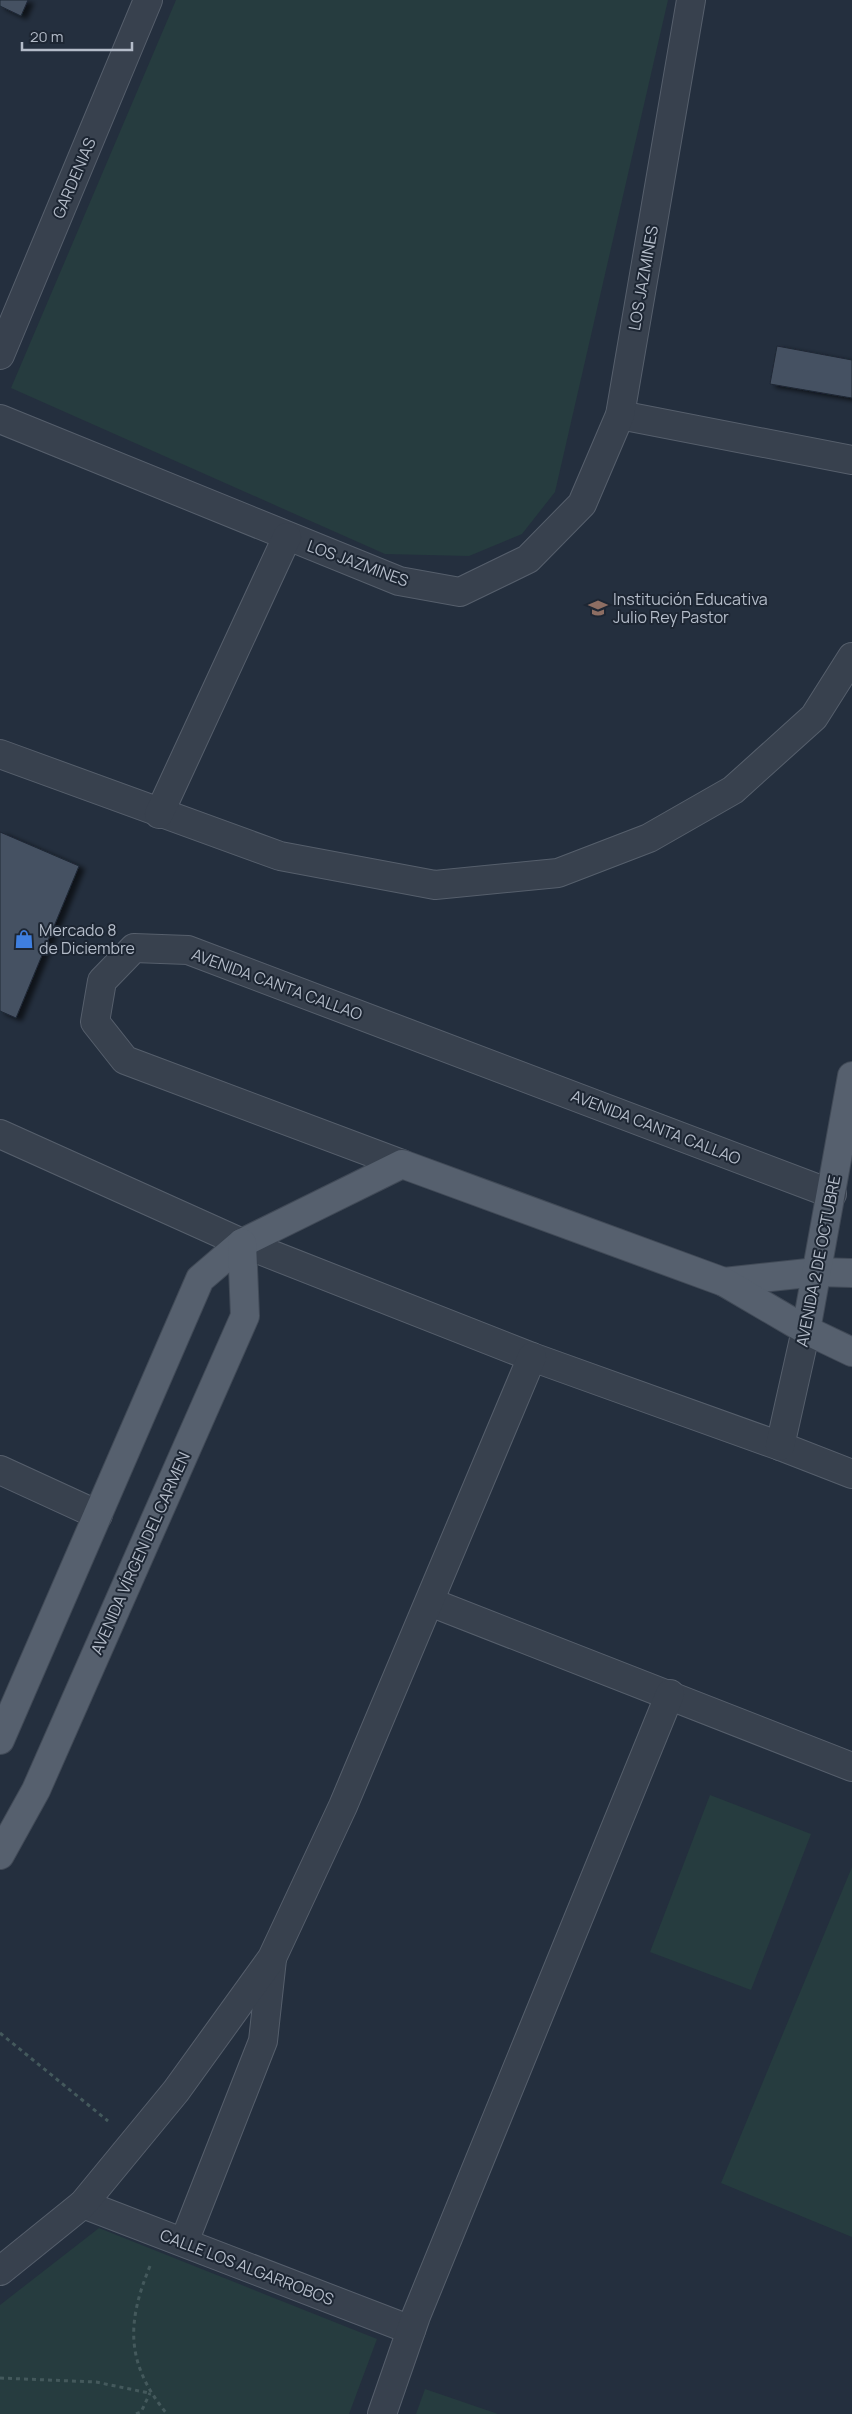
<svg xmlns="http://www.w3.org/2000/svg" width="852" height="2414" viewBox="0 0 852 2414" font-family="Manrope,sans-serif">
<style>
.green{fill:#263c3f}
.building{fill:#455162;stroke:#1f2835;filter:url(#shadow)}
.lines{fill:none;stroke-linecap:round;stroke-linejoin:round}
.minor-casing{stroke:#565f6c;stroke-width:30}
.major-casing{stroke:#414a57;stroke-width:30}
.path{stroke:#44595c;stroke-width:3;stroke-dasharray:4 4;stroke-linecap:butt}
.minor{stroke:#38414e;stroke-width:28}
.major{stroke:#56606e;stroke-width:28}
.labels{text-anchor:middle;stroke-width:4;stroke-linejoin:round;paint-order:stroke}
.street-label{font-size:16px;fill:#b4bcc9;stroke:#1d2633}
.poi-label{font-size:16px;fill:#b4bcc9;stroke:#1d2633;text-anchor:start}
</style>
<defs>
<filter id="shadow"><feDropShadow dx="5.5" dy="3" stdDeviation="2.5" flood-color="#0009"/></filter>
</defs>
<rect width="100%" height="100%" fill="#242f3e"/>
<!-- green -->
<g class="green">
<path d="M176 0H668L555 492 522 534 469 556 385 554 11 388Z"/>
<path d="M710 1795 811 1834 751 1990 650 1952Z"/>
<path d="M852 1867V2237L721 2183Z"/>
<path d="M99 2228 377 2339 349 2414H0V2305Z"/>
<path d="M425 2389 498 2414H416Z"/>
</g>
<!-- building -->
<g class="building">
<path d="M0 0H28L21 16 0 6Z"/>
<path d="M777 346 852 360V398L770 384Z"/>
<path d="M0 832 79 866 16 1018 0 1011Z"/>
</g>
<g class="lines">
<!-- minor casing -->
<g class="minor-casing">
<g id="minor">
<path d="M0 355 148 0"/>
<path d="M620 415 852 460"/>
<path d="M0 419 399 581 460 592 528 559 582 504 620 415 691 0"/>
<path d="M0 754 280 856 435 885 558 873 649 838 733 790 814 717 852 657"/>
<path d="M159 814 287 537"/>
<path d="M0 1134 242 1243 532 1357 780 1446 852 1474"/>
<path d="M402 1164 125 1060 95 1022 102 981 134 948 188 950 832 1194"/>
<path d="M780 1446 806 1330"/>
<path d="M0 1470 98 1515"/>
<path d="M430 1602 852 1767"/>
<path d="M83 2204 411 2330"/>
<path d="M184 2242 263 2041 272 1959"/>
<path d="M0 2271 83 2204 176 2091 272 1958 343 1806 532 1357"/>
<path d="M382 2414 416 2316 670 1694"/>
</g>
</g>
<!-- major casing -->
<g class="major-casing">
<g id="major">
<path d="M724 1282 817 1272 852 1273"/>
<path d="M806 1330 852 1076"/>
<path d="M0 1740 200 1279 242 1243 402 1164 724 1282 806 1330 852 1352"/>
<path d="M0 1855 36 1790 245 1316 242 1243"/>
</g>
</g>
<!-- path -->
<g class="path">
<path d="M0 2033 108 2121"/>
<path d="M150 2266C126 2324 126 2364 167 2414"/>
<path d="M0 2378 96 2382 149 2393"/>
<path d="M136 2414 141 2412 150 2393"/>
</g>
<!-- minor -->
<use href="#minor" class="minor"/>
<!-- major -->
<use href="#major" class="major"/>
</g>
<!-- icons -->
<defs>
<g id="school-bare" transform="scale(1.5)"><path d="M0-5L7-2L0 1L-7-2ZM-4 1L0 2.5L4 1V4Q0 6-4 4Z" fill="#8d6e63" stroke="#1d2633" stroke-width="2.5" paint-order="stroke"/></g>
<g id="shop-bare" transform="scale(1.5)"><path d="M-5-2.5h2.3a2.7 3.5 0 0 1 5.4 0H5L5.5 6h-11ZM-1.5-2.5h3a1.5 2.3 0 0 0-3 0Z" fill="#3f7fe0" stroke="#1d2633" stroke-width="2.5" paint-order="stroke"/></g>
</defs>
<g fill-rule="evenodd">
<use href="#school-bare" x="598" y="608"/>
<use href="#shop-bare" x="24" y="939"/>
</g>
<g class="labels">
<!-- street labels -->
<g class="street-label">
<text transform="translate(74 178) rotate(-67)" y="6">GARDENIAS</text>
<text transform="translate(643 278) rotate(-80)" y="6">LOS JAZMINES</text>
<text transform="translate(358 563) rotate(20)" y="6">LOS JAZMINES</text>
<text transform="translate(277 984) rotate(20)" y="6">AVENIDA CANTA CALLAO</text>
<text transform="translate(656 1127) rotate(21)" y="6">AVENIDA CANTA CALLAO</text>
<text transform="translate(818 1261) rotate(-79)" y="6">AVENIDA 2 DE OCTUBRE</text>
<text transform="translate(140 1553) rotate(-66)" y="6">AVENIDA VÍRGEN DEL CARMEN</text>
<text transform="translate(247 2267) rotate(21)" y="6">CALLE LOS ALGARROBOS</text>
</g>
<!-- poi labels -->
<g class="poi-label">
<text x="613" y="605">Institución Educativa<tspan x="613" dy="18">Julio Rey Pastor</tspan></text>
<text x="39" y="936">Mercado 8<tspan x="39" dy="18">de Diciembre</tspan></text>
</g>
</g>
<!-- scale -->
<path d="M22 42v8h110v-8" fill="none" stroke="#b4bcc9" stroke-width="2.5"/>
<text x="30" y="42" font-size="15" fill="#b4bcc9" stroke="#1d2633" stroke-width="4" paint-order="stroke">20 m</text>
</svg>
